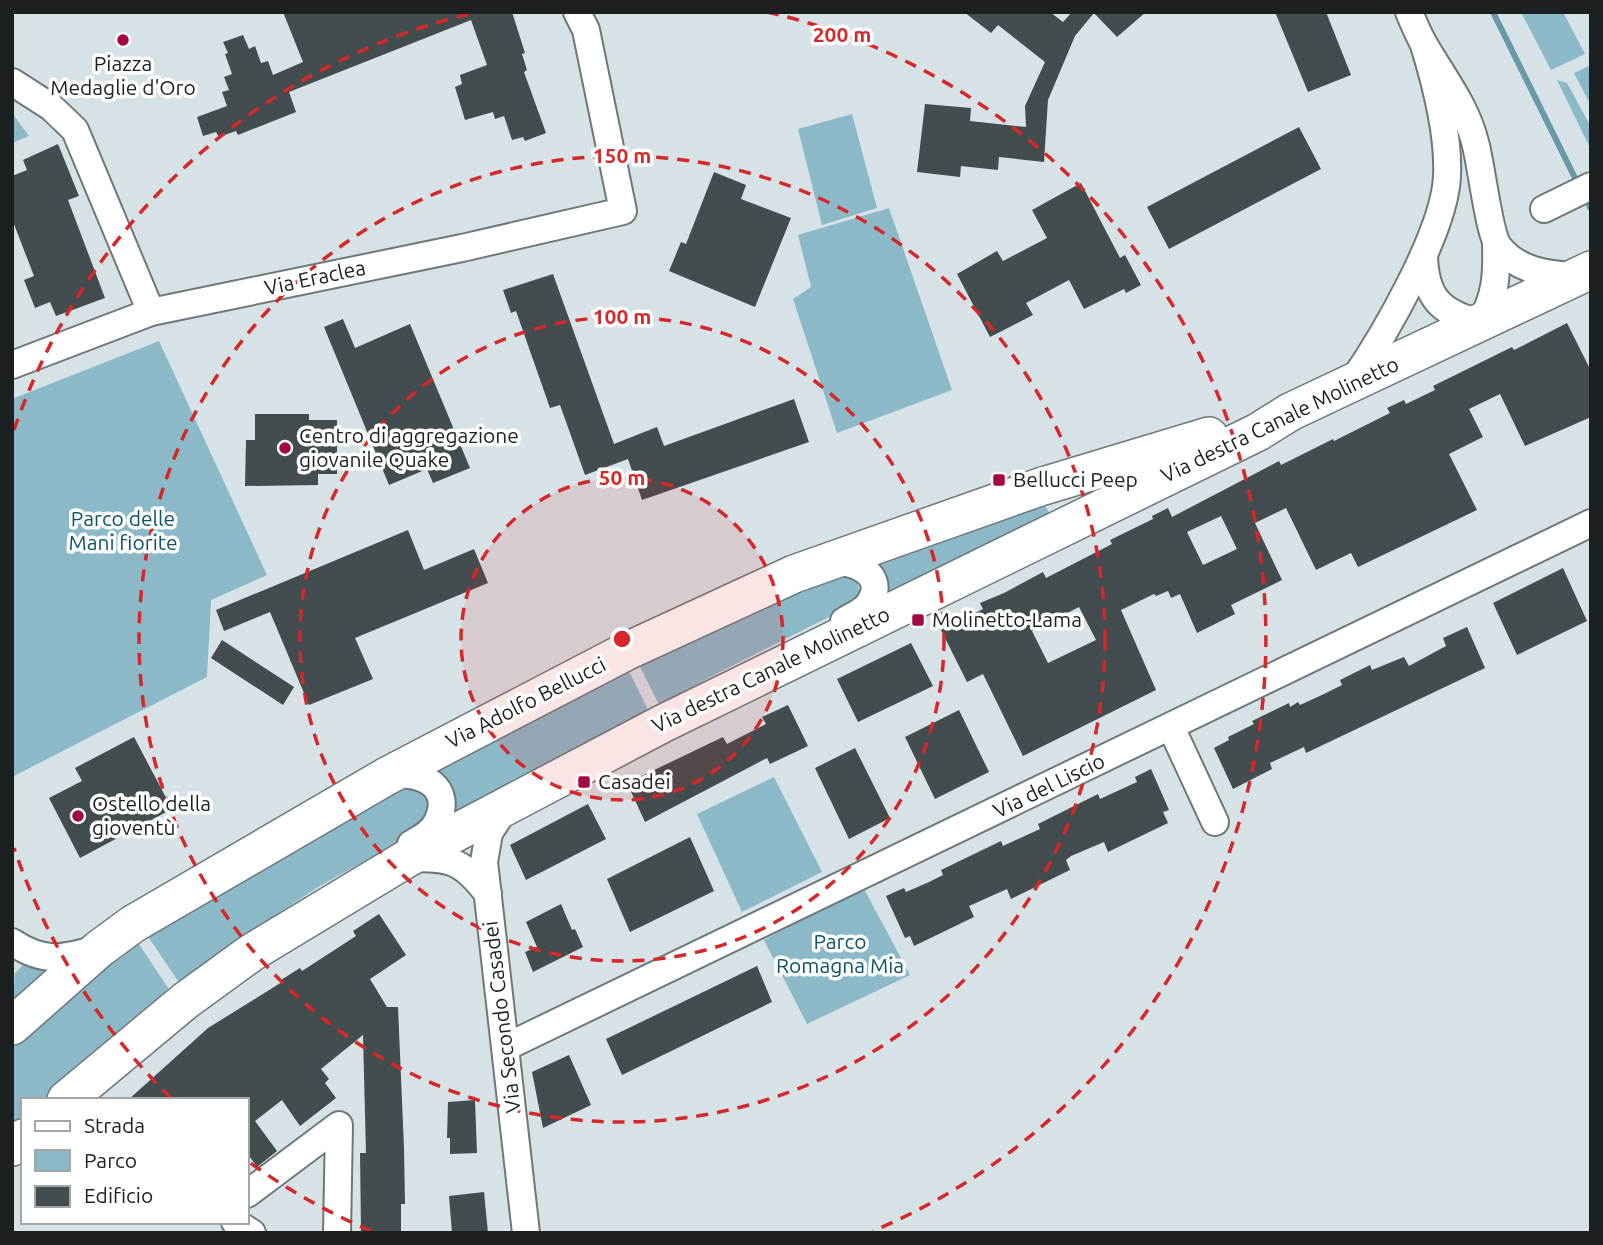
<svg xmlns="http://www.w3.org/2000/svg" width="1603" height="1245" viewBox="0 0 1603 1245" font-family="Ubuntu,sans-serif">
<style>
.green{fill:#8cb9c8}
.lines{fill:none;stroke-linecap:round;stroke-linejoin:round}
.stream{stroke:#6899a8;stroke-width:6}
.building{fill:#434d50;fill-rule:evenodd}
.street-casing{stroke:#6e787b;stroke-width:30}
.secondary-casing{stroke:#6e787b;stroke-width:40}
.street{stroke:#fff;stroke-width:26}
.secondary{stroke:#fff;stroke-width:37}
.ring{fill:none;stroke:#d62828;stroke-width:3.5;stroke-dasharray:12 9}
.poi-dot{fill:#a30943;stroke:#fff;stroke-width:2.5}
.labels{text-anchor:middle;stroke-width:7;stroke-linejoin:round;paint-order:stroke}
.poi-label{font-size:21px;fill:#1c2021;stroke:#fff;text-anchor:start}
.street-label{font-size:21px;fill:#1c2021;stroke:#fff}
.park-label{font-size:21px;fill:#0e5465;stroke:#fff}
.centre{fill:#d62828;stroke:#fff;stroke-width:3.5}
.ring-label{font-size:21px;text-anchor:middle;font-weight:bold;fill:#d62828;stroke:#fff;stroke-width:7;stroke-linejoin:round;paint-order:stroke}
</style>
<rect width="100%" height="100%" fill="#d6e2e6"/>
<!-- green -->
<g class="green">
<path d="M1521 12H1563L1585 54 1551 70Z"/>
<path d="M1591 65V106L1574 73Z"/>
<path d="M1557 80 1567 83 1591 127V150Z"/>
<path d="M12 113 29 136 12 143Z"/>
<path d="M852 114 877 208 822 225 798 129Z"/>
<path d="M889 208 952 390 837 433 793 299 811 287 798 235Z"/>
<path d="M159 341 267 575 211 600 207 677 12 777V399Z"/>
<path d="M1042 501 1054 520 882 601 867 559Z"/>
<path d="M837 568 856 576 860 594 855 604 716 674 696 685 663 712 638 663Z"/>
<path d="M627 667 651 716 449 823C457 794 454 779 424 767Z"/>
<path d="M774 777 822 872 742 912 697 814Z"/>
<path d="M408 784 428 796V819L420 830 318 887 270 919 229 957 182 987 145 932Z"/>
<path d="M863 887 910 975 807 1024 764 940Z"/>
<path d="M135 938 172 994 48 1100H23V1122L12 1131V1041Z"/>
<path d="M26 962 52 968 13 1005 15 973Z"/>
</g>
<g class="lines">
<!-- stream -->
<g class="stream">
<path d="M1493 12 1579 186"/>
<path d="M1584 195 1591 209"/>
</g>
</g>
<!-- building -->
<g class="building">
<path d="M283 12H512L525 53 522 54 527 70 524 72 546 133 525 141 523 137 512 140 504 116 495 119 493 112 465 120 455 87 462 84 460 75 487 65 471 20 289 92 296 112 238 135 236 131 219 137 216 132 203 136 197 117 227 106 222 92 229 90 224 77 232 74 225 54 228 53 223 42 243 35 249 49 255 46 261 63 268 61 273 75 303 62Z"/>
<path d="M964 12H1050L1063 22 1072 12H1146L1117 37 1094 13 1075 36 1048 100 1044 162 999 157 998 170 961 166 960 177 917 172 925 104 971 108 970 121 1026 127 1025 106 1045 62 998 25 991 33Z"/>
<path d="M1275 12H1326L1351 75 1308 92Z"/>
<path d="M1299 127 1321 169 1169 249 1147 207Z"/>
<path d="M58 144 79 196 68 200 105 298 56 316 50 302 35 308 24 280 34 276 12 219V176L27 170 23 160Z"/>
<path d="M714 172 746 185 741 199 791 218 755 307 669 271 681 242 686 244Z"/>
<path d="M1081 183 1120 258 1125 255 1141 285 1126 293 1124 289 1084 309 1069 280 1026 303 1033 315 990 337 957 274 997 251 1003 261 1047 238 1032 210Z"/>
<path d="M553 274 614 444 657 427 664 446 794 399 809 442 642 500 628 459 585 475 560 405 550 408 516 311 511 313 503 290Z"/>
<path d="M343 319 355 348 410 324 470 468 433 483 427 469 389 485 324 327Z"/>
<path d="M1567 323 1591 371V417L1525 446 1500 394 1469 409 1483 437 1449 454 1477 510 1358 567 1351 553 1316 570 1286 508 1255 523 1282 580 1231 605 1235 614 1197 633 1180 594 1171 598 1168 591 1156 596 1154 594 1121 610 1156 690 1023 756 983 674 967 682 941 630 983 609 980 603 1004 593 1043 572 1046 578 1112 544 1110 540 1153 519 1152 516 1168 508 1172 517 1279 461 1281 465 1333 439 1334 441 1390 413 1387 408 1404 400 1406 404 1435 390 1433 386 1512 347 1514 350ZM1221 516 1237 549 1203 565 1187 532ZM1079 607 1096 640 1048 663 1032 631Z"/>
<path d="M255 414H309V420H337V474H318V485L245 486 246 440H255Z"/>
<path d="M408 530 424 570 474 549 488 583 355 638 373 679 309 705 270 612 224 631 216 610Z"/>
<path d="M1563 568 1587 621 1517 655 1493 603Z"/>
<path d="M1467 627 1485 668 1306 753 1304 747 1270 763 1272 769 1233 789 1214 748 1229 740 1228 737 1254 724 1252 721 1289 703 1290 707 1298 702 1300 705 1324 694 1342 685 1340 680 1370 665 1372 670 1404 657 1409 666 1446 646 1443 638Z"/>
<path d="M222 640 294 687 283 705 211 658Z"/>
<path d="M911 643 933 686 858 722 837 679Z"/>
<path d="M788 705 808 746 770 764 767 758 645 822 627 783 723 737 727 744 766 724 762 717Z"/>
<path d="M959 710 989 772 935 799 905 737Z"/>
<path d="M134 737 172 809 80 858 49 798 82 781 75 768Z"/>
<path d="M855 748 890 818 849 839 815 768Z"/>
<path d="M1151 769 1169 810 1163 812 1168 823 1108 852 1104 842 1071 856 1066 860 1070 870 1011 899 1007 889 969 906 974 917 914 946 910 936 905 938 886 896 904 888 906 892 929 882 943 875 941 870 1001 841 1003 846 1040 829 1038 824 1098 794 1100 799 1137 782 1135 777Z"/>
<path d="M588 804 606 839 526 880 510 845Z"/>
<path d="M690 837 714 891 630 932 607 879Z"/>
<path d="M561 904 572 930 575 929 583 947 533 972 525 952 537 947 526 922Z"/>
<path d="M379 914 406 955 370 979 387 1007H398L404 1148 405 1204H401V1233H361L360 1153H366L363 1035 321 1069 329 1079 325 1083 336 1098 300 1126 282 1100 255 1121 277 1151 257 1167 247 1153V1100H128L208 1028 282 982 281 980 300 968 302 971 356 936 353 931Z"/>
<path d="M757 966 772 1002 622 1075 606 1039Z"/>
<path d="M569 1055 591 1105 543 1128 532 1072Z"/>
<path d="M475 1100 477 1153 450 1154V1138H447L448 1102Z"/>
<path d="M484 1192 488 1233H452L449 1196Z"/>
</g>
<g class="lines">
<!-- street casing -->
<g class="street-casing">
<g id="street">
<path d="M1409 12C1414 24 1419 36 1425 46 1443 77 1466 106 1475 142 1481 162 1489 235 1499 247 1518 271 1548 275 1577 276"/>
<path d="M12 82 51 107 75 130 151 312"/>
<path d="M1544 209 1591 186"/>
<path d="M1424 255C1425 297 1440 313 1480 323 1496 297 1497 274 1496 244"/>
<path d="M12 365 151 312 462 248 623 211 586 30 577 12"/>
<path d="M1352 382C1384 336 1445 231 1447 176 1449 135 1436 84 1424 45"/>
<path d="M831 563C854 559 887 575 870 602 865 611 852 616 844 621"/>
<path d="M1171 727 1215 822"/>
<path d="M392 775C422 771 454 787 437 822 432 833 421 838 411 844"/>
<path d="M505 808 489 833 484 862 526 1233"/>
<path d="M409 858C451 858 462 860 488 894"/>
<path d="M12 942C43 963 63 959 97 949"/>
<path d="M506 1047 1591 523"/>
<path d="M247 1194 339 1125 337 1233"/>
<path d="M235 1222 252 1233"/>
</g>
</g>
<!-- secondary casing -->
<g class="secondary-casing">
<g id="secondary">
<path d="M12 1026 99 949 133 924 387 776 625 652 794 574 1040 487 1209 436"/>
<path d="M66 1100 185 1001 251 953 408 858 662 724 1258 432 1290 412 1591 270"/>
<path d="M12 1147 23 1138"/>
</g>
</g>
<!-- street -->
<use href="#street" class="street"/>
<!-- secondary -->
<use href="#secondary" class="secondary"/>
</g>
<!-- distance rings -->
<circle cx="622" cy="639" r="161" fill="#d62828" fill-opacity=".12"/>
<g class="ring">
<circle cx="622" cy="639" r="161"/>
<circle cx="622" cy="639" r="322"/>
<circle cx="622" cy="639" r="483"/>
<path d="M371 1231A643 643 0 0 1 249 1162M171 1098A643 643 0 0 1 14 848M14 430A643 643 0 0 1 477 12M767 12A643 643 0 0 1 873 1231"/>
</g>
<!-- markers -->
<g class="poi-dot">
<circle cx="123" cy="40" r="7"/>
<circle cx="285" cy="448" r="7"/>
<rect x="992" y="473" width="14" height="14" rx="3.5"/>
<rect x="911" y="613" width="14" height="14" rx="3.5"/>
<rect x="577" y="775" width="14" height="14" rx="3.5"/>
<circle cx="78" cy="816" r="7"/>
</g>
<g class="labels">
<!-- poi labels -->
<g class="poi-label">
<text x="123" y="71" text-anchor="middle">Piazza<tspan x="123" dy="24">Medaglie d'Oro</tspan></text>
<text x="299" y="443">Centro di aggregazione<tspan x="299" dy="24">giovanile Quake</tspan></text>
<text x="1013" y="487">Bellucci Peep</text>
<text x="932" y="627">Molinetto-Lama</text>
<text x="598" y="789">Casadei</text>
<text x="92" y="811">Ostello della<tspan x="92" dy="24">gioventù</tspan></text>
</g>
<!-- street labels -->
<g class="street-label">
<text transform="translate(315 278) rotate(-12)" y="7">Via Eraclea</text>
<text transform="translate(1280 420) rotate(-26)" y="7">Via destra Canale Molinetto</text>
<text transform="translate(771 670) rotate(-26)" y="7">Via destra Canale Molinetto</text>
<text transform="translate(526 703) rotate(-27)" y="7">Via Adolfo Bellucci</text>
<text transform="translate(1049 786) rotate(-26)" y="7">Via del Liscio</text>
<text transform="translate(502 1017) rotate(-97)" y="7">Via Secondo Casadei</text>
</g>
<!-- park labels -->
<g class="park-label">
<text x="123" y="526">Parco delle<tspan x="123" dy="24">Mani fiorite</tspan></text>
<text x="840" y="949">Parco<tspan x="840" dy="24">Romagna Mia</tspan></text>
</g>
</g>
<circle cx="622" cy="639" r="10" class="centre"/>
<g class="ring-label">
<text x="842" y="42">200 m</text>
<text x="622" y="163">150 m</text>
<text x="622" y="324">100 m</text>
<text x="622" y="485">50 m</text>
</g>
<!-- border -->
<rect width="1603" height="1245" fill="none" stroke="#1c2021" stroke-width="28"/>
<!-- legend -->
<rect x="21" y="1098" width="228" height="126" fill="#ffffff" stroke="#a4a6a6" stroke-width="2"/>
<rect x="35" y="1121" width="35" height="10" fill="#ffffff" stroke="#a4a6a6" stroke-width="2"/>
<text x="84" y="1133" font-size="21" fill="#1c2021">Strada</text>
<rect x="35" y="1150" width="35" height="21" fill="#8cb9c8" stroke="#a4a6a6" stroke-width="2"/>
<text x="84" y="1168" font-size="21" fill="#1c2021">Parco</text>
<rect x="35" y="1186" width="35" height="21" fill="#434d50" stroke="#a4a6a6" stroke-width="2"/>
<text x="84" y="1203" font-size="21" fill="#1c2021">Edificio</text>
</svg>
